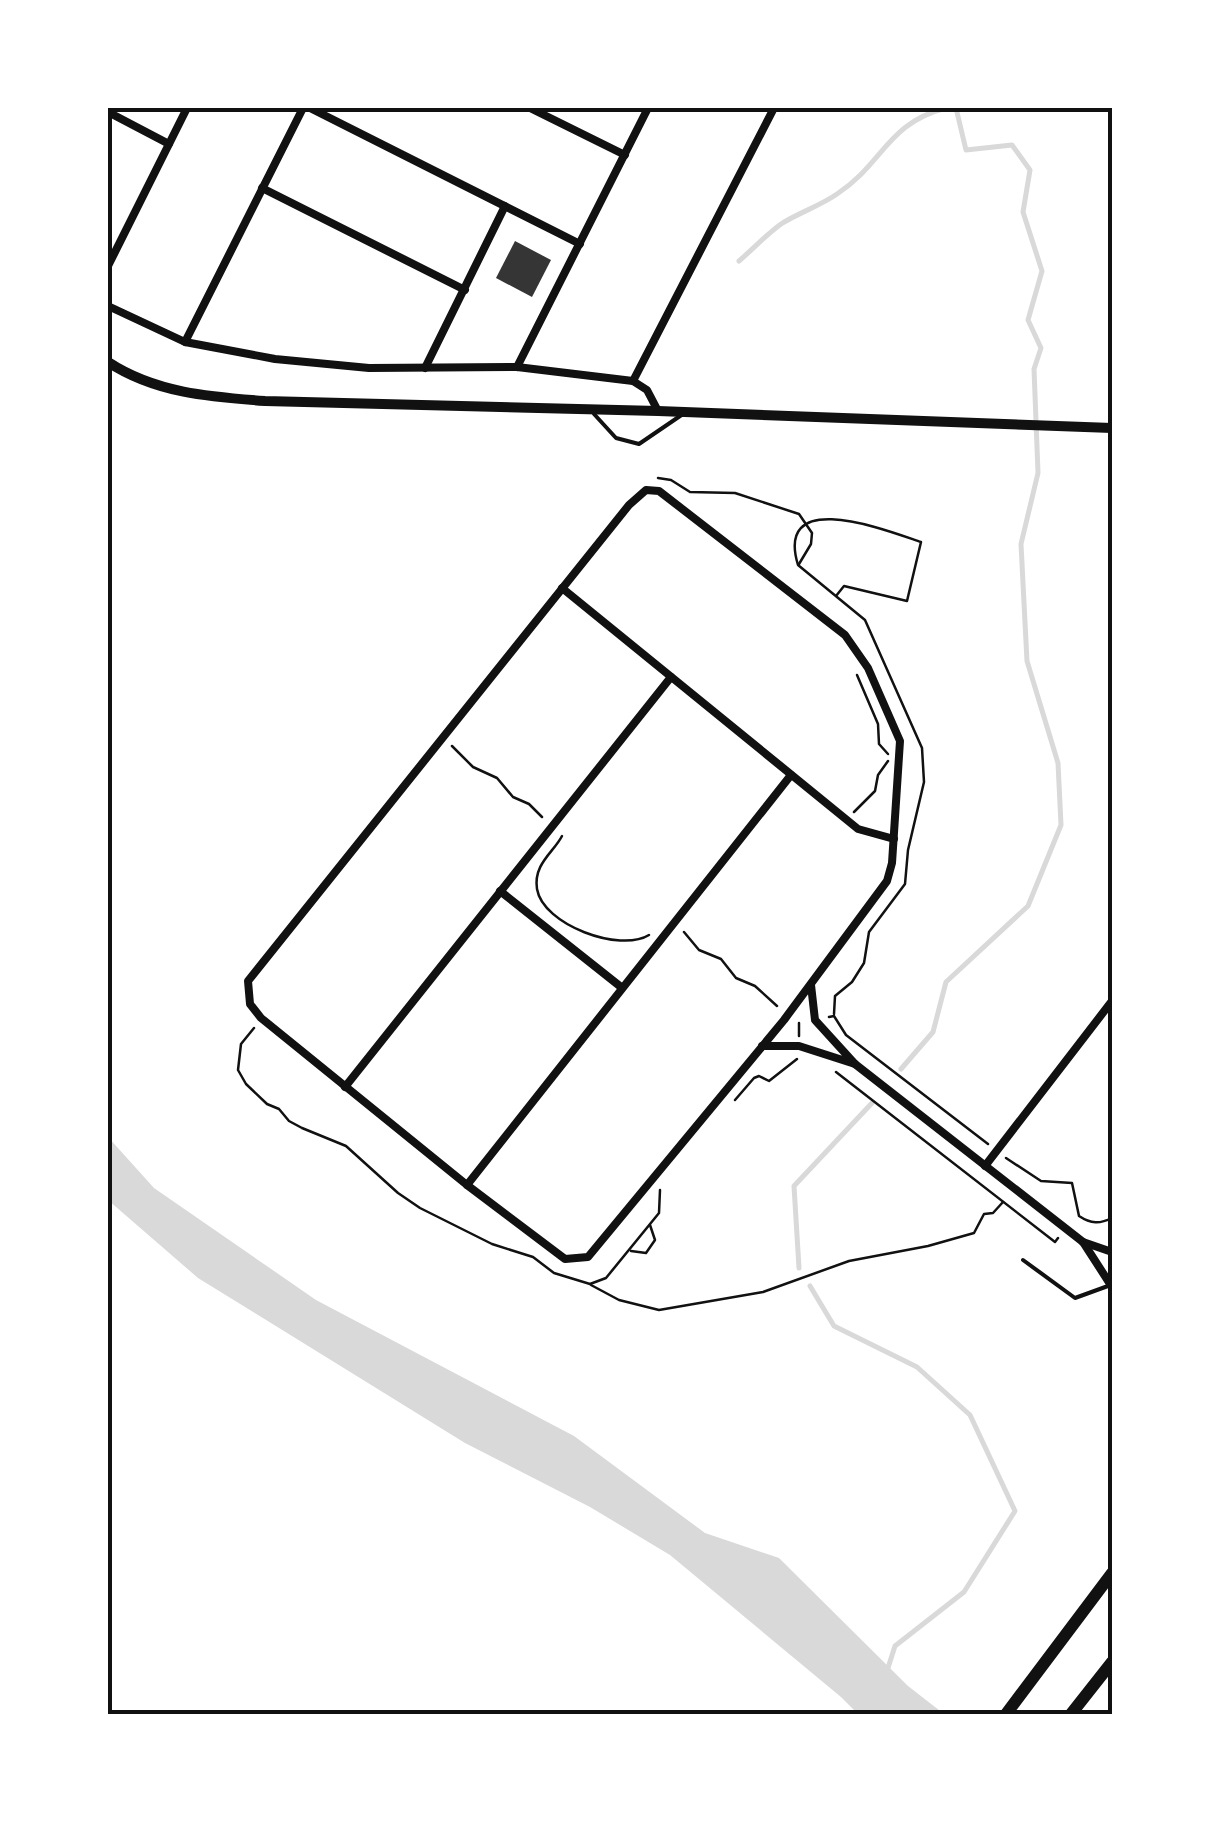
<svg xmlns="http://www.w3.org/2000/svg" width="1220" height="1822" viewBox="0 0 1220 1822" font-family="'Varela Round',sans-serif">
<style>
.water{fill:#d9d9d9}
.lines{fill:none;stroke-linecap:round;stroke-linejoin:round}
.stream{stroke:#d9d9d9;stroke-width:5}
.building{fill:#353535}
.path{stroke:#111;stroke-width:2.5}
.service{stroke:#111;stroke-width:4}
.minor{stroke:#111;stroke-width:8}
.tertiary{stroke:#111;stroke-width:10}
.primary{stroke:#111;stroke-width:12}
.neatline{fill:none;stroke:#111;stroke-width:4}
</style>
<rect width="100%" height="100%" fill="#fff"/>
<!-- water -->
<path class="water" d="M108 1137 154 1188 316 1300 574 1436 705 1533 779 1558 908 1686 944 1714H858L841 1697 670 1555 590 1507 465 1443 198 1278 108 1200Z"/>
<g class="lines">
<!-- stream -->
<g class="stream">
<path d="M739 261C753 249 766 235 781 224 798 213 820 206 837 194 883 164 887 123 946 108"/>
<path d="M901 1069 933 1032 946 982 1028 906 1061 825 1058 763 1027 661 1021 544 1038 473 1034 369 1041 348 1028 320 1042 271 1023 212 1030 170 1012 145 966 150 956 108"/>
<path d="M799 1268 794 1186 872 1103"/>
<path d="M810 1286 834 1326 917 1367 970 1415 1015 1511 964 1592 895 1646 887 1671"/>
</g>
</g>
<!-- building -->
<path class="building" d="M515 241 551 260 532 297 496 278Z"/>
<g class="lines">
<!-- path -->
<g class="path">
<path d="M658 478 671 480 690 492 735 493 799 514 812 533 811 544 799 564"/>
<path d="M857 675 878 724 879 744 888 754"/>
<path d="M452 746 473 767 497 778 513 797 529 804 542 817"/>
<path d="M854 812 875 791 878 775 888 761"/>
<path d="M562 836C554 852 533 864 537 889 543 925 620 953 649 935"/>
<path d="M684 932 699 950 721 959 736 978 755 986 777 1006"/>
<path d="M834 1014 835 996 852 982 864 963 869 932 905 884 908 850 924 782 922 748 865 620 798 565C774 486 888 531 921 542L907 601 844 586 836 596"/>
<path d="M829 1017 834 1016 846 1035 988 1144"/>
<path d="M254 1028 241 1044 238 1070 246 1084 267 1104 279 1109 289 1121 302 1128 346 1146 398 1193 420 1208 492 1244 533 1257 554 1273 590 1284 606 1278 659 1213 660 1190"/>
<path d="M799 1036V1023"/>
<path d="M836 1072 1055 1242 1058 1238"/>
<path d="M735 1100 754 1078 759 1076 769 1081 797 1059"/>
<path d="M1006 1158 1041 1181 1072 1183 1079 1216C1091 1224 1100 1224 1112 1218"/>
<path d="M631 1251 646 1253 655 1240 650 1225"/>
<path d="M591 1285 619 1300 659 1310 763 1292 849 1261 928 1246 974 1233 984 1214 993 1213 1003 1202"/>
</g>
<!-- service -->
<g class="service">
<path d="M594 414 616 438 639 444 683 414"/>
<path d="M1023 1260 1075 1298 1108 1286"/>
</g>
<!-- minor -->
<g class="minor">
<path d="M310 108 580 244"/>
<path d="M530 108 625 155"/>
<path d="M108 112 169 144"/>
<path d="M262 188 465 290"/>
<path d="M108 266 187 108"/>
<path d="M108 306 185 342 275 359 369 368 517 367 633 381 647 390 658 411"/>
<path d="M185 342 303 108"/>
<path d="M517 367 648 108"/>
<path d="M425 368 505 206"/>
<path d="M633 381 774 108"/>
<path d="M646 490 659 491 845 635 868 668 900 741 892 863 887 881 784 1020 588 1257 565 1259 467 1185 261 1018 250 1004 248 981 629 505Z"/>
<path d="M562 588 858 829 894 839"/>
<path d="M500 891 621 987"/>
<path d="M762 1046H799L855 1064 815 1020 811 985"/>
<path d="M855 1064 1083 1242 1112 1287"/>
<path d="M345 1087 671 677"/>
<path d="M985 1166 1112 1001"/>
<path d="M467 1185 791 775"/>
<path d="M1083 1242 1112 1252"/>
</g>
<!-- tertiary -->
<path class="tertiary" d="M108 362C155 393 210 397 265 401L658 411 1112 428"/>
<!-- primary -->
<g class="primary">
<path d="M1006 1714 1112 1573"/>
<path d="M1071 1714 1112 1662"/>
</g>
</g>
<!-- border -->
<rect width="1220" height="1822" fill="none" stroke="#ffffff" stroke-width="220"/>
<rect x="110" y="110" width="1000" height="1602" class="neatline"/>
</svg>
